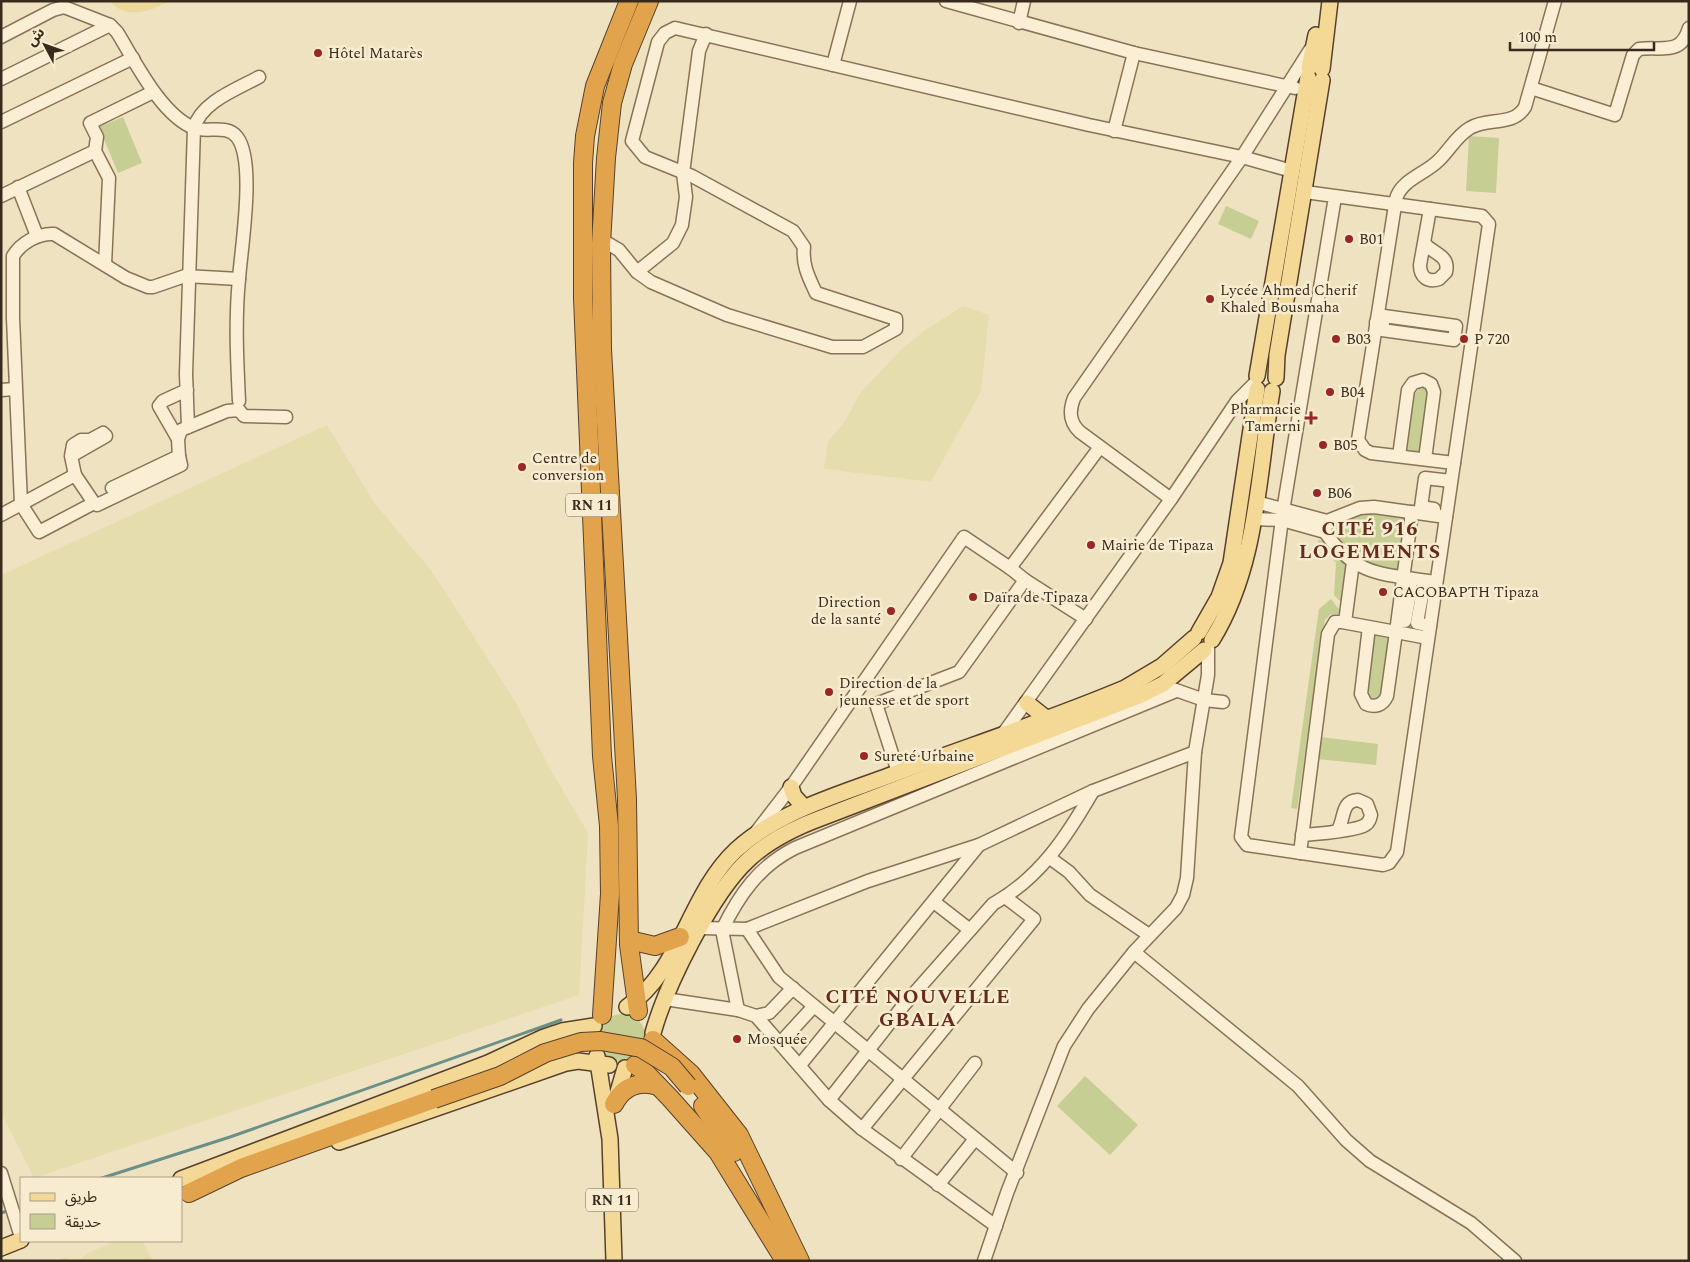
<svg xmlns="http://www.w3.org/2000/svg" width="1690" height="1262" viewBox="0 0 1690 1262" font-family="Spectral,'Noto Sans Arabic',serif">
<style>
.farmland{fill:#e5ddad}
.green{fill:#c6ce94}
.sand{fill:#edd89c}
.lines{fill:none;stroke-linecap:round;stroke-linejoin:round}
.stream{stroke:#6a9087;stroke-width:3}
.minor-casing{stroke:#897358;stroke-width:15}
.major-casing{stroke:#57412c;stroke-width:18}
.highway-casing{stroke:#57412c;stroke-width:20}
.minor{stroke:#faefd4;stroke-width:12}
.major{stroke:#f4d896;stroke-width:15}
.highway{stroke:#e2a34d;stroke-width:18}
.highway-bridge-casing{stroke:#57412c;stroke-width:20;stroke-linecap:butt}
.highway-bridge{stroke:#e2a34d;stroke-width:18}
.poi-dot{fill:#9a2625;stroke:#f7ecd0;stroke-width:2}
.labels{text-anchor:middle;stroke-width:5;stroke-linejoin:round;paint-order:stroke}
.shield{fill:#f7ecd0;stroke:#716452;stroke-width:1}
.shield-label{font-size:14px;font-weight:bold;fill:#382a1c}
.poi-label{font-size:15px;fill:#382a1c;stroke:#f7ecd0;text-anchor:start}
.district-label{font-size:20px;font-weight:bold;letter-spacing:1px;fill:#662b1a;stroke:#f7ecd0}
</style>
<rect width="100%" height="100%" fill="#efe2c0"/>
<!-- farmland -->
<g class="farmland">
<path d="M963 306 989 315 981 391 931 482 824 469 828 441 844 423 861 392 903 348 924 331Z"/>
<path d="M327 425 375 504 431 570 516 703 549 767 588 833 579 995 34 1178 1 1112V575Z"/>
<path d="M116 1241H142L153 1261H58V1260L65 1257 70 1260H79L88 1253Z"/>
</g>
<!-- green -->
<g class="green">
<path d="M123 117 142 163 118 173 99 127Z"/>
<path d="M1469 136 1499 138 1496 193 1466 191Z"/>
<path d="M1226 206 1259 221 1251 239 1218 224Z"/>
<path d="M1425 388 1429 395 1419 452 1406 449 1415 394 1419 389Z"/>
<path d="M1374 512 1405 518 1399 571 1363 564 1330 535C1336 519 1358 514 1374 512Z"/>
<path d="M1318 540 1323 541 1348 563 1343 604 1334 595 1336 563 1322 547 1318 546Z"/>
<path d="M1331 599 1342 613 1330 615 1325 620 1297 809 1291 808 1319 609Z"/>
<path d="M1375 635 1389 637 1380 695 1373 699 1370 697 1367 692Z"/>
<path d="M1321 737 1378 744 1376 765 1318 759Z"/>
<circle cx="622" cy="1038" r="24"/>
<path d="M1085 1076 1138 1125 1110 1155 1057 1106Z"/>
</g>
<!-- sand -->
<path class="sand" d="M109 1H170C150 12 126 20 109 1Z"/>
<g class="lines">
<!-- stream -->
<g class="stream">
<path d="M102 1178 230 1137 561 1020"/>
<path d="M1 1213 10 1210"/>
</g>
<!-- minor casing -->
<g class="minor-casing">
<g id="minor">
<path d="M946 1 1134 53 1295 88"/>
<path d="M1019 23 1024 1"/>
<path d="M1 37 53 10 64 7 110 25 117 32C135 61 161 115 194 128 207 133 227 124 237 137 256 161 241 249 239 279 235 319 237 360 239 401"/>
<path d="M833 65 850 1"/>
<path d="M1 79 110 25"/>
<path d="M1531 88 1615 115 1633 55 1639 49C1662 46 1681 56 1689 28"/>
<path d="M1 122 133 58"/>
<path d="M1114 131 1134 53"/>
<path d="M95 151 109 178 105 265"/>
<path d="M18 187 37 236"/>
<path d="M1305 192 1482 216 1489 224 1397 852 1389 863 1383 865 1247 845 1241 837 1283 511 1335 197"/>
<path d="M1 196 95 151 97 137 90 123 153 92"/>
<path d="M602 240 619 250 637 272 651 282 727 315 832 347H863L896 329V319L816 293C809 278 802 265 804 247L793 231 692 176 645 157 632 141 658 42 665 33 675 28 1089 125 1242 157 1292 171"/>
<path d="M1424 243C1433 254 1450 255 1446 272L1439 279C1428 283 1420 277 1420 265L1430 209"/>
<path d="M637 272 673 243 682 225 686 197 683 173 699 51 706 34"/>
<path d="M1376 322 1383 323 1382 330 1454 340 1456 326 1384 316 1383 323"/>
<path d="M1255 383 1237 401 1171 499 1080 432C1069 422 1069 411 1074 398L1242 157 1310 50"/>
<path d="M1 390 15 389"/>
<path d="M188 427 186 374 194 128C201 102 237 89 259 77"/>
<path d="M178 439 159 406 163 401 187 390"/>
<path d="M71 456 106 436 103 433 90 440H81L73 445 71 456 75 475"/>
<path d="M179 456 181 465 97 505 94 503 39 532 21 504 13 318V256C21 243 38 233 54 234L126 278 148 287H153L185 276 239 279"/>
<path d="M1399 456 1408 390 1413 383 1423 380 1431 384 1434 392 1425 459"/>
<path d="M1454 463 1371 453 1365 450 1358 440 1396 199C1401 180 1425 174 1438 161 1449 151 1456 136 1470 128 1488 117 1513 127 1525 107L1555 1"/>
<path d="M112 488 179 456 178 439 181 430 227 411 239 410 244 416 286 417"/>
<path d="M1256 502 1327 521"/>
<path d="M1434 509 1421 507 1425 478 1451 481"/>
<path d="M1412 512 1396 632 1428 638"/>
<path d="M1 515 75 475 94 503"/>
<path d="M1254 519 1282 520 1325 532"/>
<path d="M1025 580 1086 619"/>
<path d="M1436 582C1386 574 1356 578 1325 532L1327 521 1360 508 1374 507 1446 517"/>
<path d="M1402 587 1411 588 1405 621"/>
<path d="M1345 622 1353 562"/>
<path d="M1430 626 1417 623 1423 590 1435 592"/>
<path d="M1170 688 1204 700 1223 702"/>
<path d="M1003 734 1171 499"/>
<path d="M898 772 876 704 959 672 1025 580 1010 568"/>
<path d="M757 831 791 787 964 537 1010 568 1100 447"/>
<path d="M1302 835C1315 834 1356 831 1365 825 1369 823 1370 819 1371 815L1367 804 1358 800C1341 801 1345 818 1338 830"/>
<path d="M1300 853 1328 634 1335 622H1342L1396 632 1387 696C1383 705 1375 708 1366 704L1361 694 1369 627"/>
<path d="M1050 858 1069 872 1090 895 1149 935"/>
<path d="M934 902 970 930"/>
<path d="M701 928 747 929 868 881 979 845 1093 791 1195 752"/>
<path d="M747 929 779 977 1017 1173"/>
<path d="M1134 952 1298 1086 1346 1140 1370 1161 1471 1223 1515 1261"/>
<path d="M665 999 738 1010 756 1016 829 1100 862 1129 996 1226"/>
<path d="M738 1010 722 930C739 895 759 866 795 848L1176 691"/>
<path d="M756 1016 769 1013 793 988"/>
<path d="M781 1042 814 1006"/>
<path d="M800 1065 979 845"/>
<path d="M829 1100 903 1006 993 904C1040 878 1067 836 1093 791"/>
<path d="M862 1129 1034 919 1005 897"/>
<path d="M901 1159 975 1063"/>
<path d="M1 1173 21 1237"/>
<path d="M938 1185 975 1139"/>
<path d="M984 1261 1007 1193 1064 1046 1088 1009 1134 952 1176 908 1183 895 1187 878 1195 752 1208 675V648"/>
</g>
</g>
<!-- major casing -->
<g class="major-casing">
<g id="major">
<path d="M1309 68 1316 35"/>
<path d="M1322 69 1330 1"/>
<path d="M1257 376 1308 77"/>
<path d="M1276 378 1277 355 1322 80"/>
<path d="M1199 632 1219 597 1231 563 1257 389"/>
<path d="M1212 640C1258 566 1258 474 1272 391"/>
<path d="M1027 703 1046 718"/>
<path d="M791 787 794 796 804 807"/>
<path d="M627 1007C681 970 689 894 736 850 779 811 838 795 891 775 969 746 1049 720 1125 688L1162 666 1194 638"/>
<path d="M653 1033C666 986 712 893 748 860 769 840 794 828 821 818L1139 696 1163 684 1204 650"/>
<path d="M597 1056 610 1139 614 1261"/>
<path d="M615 1102 625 1068"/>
<path d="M339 1142 566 1063 578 1061 609 1065"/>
<path d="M181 1179 488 1063 544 1037 562 1031 594 1026"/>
<path d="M1 1248 21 1240"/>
</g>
</g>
<!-- highway casing -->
<g class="highway-casing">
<g id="highway">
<path d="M629 940 655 946 680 937"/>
<path d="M638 1011 629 945 627 799 602 349 601 244 606 158 612 103 623 64 649 1"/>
<path d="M602 1015 610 894 609 826 602 756 583 298V163L585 136 595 86 629 1"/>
<path d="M653 1040 691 1074 739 1135 800 1261"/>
<path d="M635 1065 644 1071 670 1098 718 1152 785 1261"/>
<path d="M614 1104C623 1087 639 1080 658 1086"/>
<path d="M703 1106 734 1152"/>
<path d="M189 1193 241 1168 434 1099"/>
</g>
</g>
<!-- minor -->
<use href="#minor" class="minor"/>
<!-- major -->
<use href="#major" class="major"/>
<!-- highway -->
<use href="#highway" class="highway"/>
<!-- highway-bridge casing -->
<g class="highway-bridge-casing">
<path id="highway-bridge" d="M434 1099 500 1076 545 1053 581 1042 601 1041 641 1048 672 1067 688 1086"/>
</g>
<!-- highway-bridge -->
<use href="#highway-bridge" class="highway-bridge"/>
</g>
<!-- markers -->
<g class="poi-dot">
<circle cx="318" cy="53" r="5"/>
<circle cx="1349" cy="239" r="5"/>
<circle cx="1210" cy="299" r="5"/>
<circle cx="1336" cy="339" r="5"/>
<circle cx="1464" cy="339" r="5"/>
<circle cx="1330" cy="392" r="5"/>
<path d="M1308.5 410.5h5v5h5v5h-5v5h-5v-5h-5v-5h5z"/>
<circle cx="1323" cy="445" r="5"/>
<circle cx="522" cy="467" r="5"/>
<circle cx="1317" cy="493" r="5"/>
<circle cx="1091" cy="545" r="5"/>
<circle cx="1383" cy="592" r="5"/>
<circle cx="973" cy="597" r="5"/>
<circle cx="891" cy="611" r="5"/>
<circle cx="829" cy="692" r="5"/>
<circle cx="864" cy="756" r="5"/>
<circle cx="737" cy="1039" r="5"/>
</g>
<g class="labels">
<!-- shield labels -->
<g class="shield">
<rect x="566" y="493.5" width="52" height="23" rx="4"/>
<rect x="586" y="1188.5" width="52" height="23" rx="4"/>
</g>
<g class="shield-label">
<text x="592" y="510">RN 11</text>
<text x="612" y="1205">RN 11</text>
</g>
<!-- poi labels -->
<g class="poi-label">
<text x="328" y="58">Hôtel Matarès</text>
<text x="1359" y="244">B01</text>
<text x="1220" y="295">Lycée Ahmed Cherif<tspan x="1220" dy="17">Khaled Bousmaha</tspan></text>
<text x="1346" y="344">B03</text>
<text x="1474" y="344">P 720</text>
<text x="1340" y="397">B04</text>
<text x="1301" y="414" text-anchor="end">Pharmacie<tspan x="1301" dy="17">Tamerni</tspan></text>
<text x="1333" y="450">B05</text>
<text x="532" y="463">Centre de<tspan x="532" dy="17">conversion</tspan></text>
<text x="1327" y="498">B06</text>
<text x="1101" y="550">Mairie de Tipaza</text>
<text x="1393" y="597">CACOBAPTH Tipaza</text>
<text x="983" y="602">Daïra de Tipaza</text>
<text x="881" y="607" text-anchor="end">Direction<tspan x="881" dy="17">de la santé</tspan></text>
<text x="839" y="688">Direction de la<tspan x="839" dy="17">jeunesse et de sport</tspan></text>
<text x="874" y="761">Sureté Urbaine</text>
<text x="747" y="1044">Mosquée</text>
</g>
<!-- district labels -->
<g class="district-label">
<text x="1370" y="535">CITÉ 916<tspan x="1370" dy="23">LOGEMENTS</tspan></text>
<text x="918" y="1003">CITÉ NOUVELLE<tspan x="918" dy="23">GBALA</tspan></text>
</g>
</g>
<!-- border -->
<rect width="1690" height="1262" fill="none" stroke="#382a1c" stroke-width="5"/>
<!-- legend -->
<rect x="20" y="1177" width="162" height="65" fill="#f7ecd0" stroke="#ab9e88"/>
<rect x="30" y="1193" width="25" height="8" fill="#f4d896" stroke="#ab9e88"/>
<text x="65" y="1202" font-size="15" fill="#382a1c">طريق</text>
<rect x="30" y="1214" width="25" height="15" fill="#c6ce94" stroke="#ab9e88"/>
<text x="65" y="1227" font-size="15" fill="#382a1c">حديقة</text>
<!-- north arrow -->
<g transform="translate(45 45) rotate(311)" stroke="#f7ecd0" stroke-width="4" paint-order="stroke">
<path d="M0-4L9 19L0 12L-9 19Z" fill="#382a1c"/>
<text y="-8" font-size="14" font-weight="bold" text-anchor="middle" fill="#382a1c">ش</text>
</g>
<!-- scale -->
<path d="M1510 42v8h144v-8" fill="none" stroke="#382a1c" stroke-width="2.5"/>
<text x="1518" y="42" font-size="15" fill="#382a1c" stroke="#f7ecd0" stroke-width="4" paint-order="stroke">100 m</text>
</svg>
